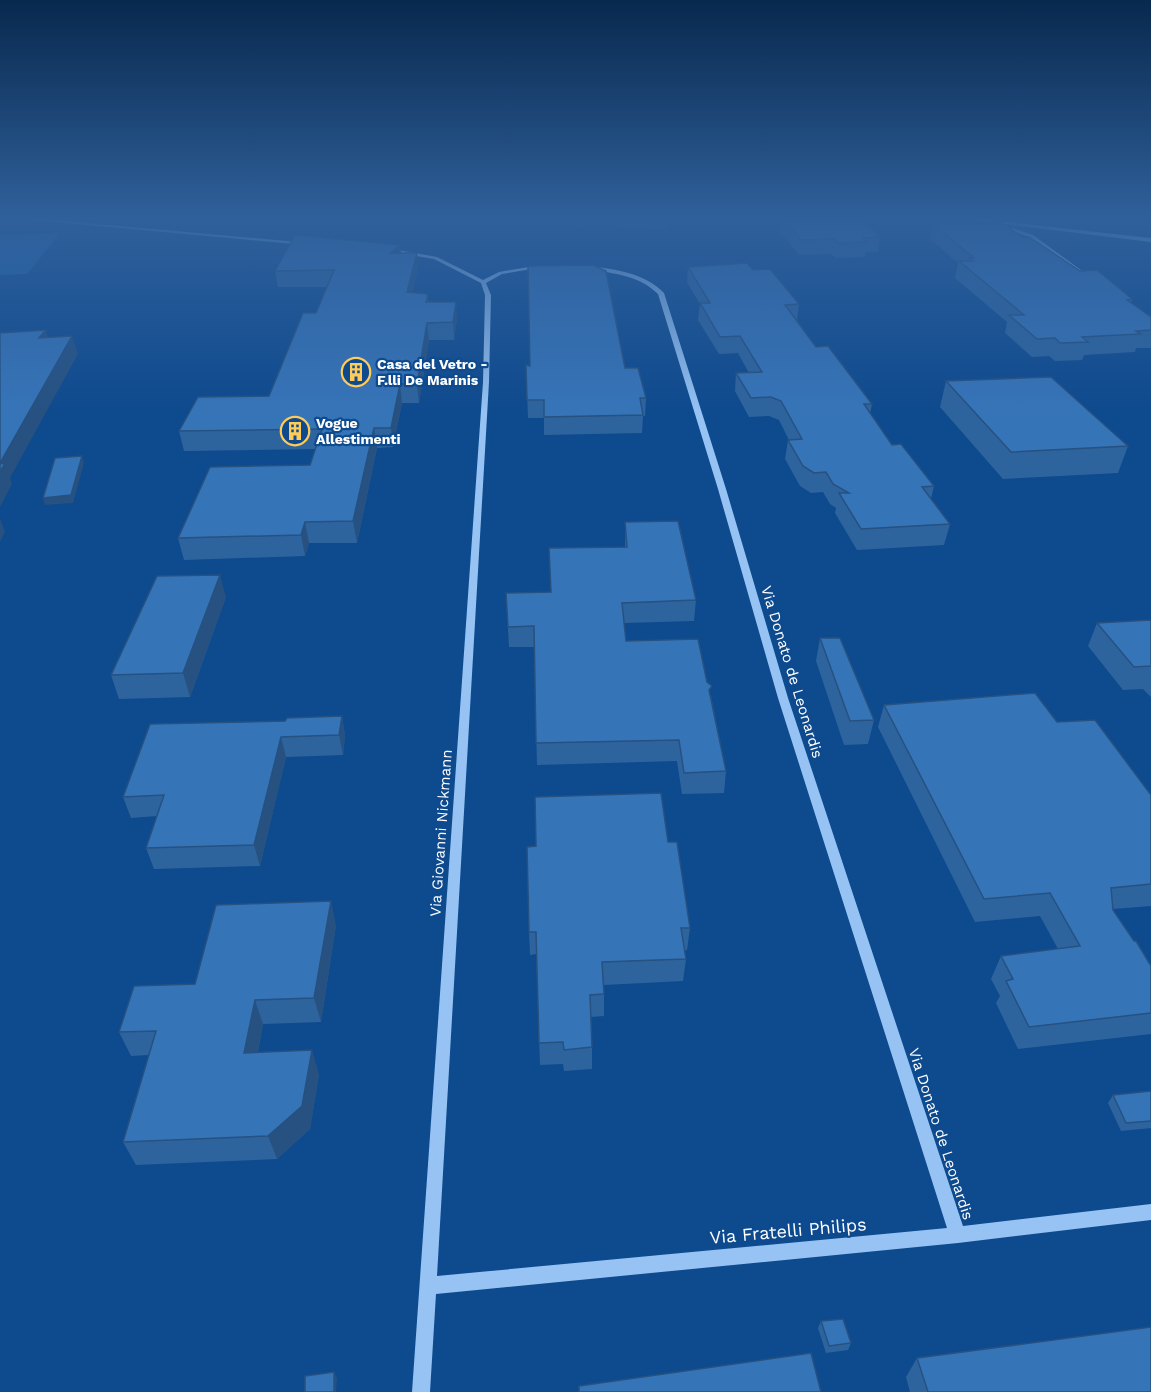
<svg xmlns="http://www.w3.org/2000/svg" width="1151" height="1392" viewBox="0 0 1151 1392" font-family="'Work Sans',sans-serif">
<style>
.green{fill:#2064ae}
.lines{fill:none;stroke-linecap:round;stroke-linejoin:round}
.minor{fill:#96c3f3;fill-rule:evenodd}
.wall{fill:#2e649e}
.shaded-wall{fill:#265181}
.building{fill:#3674b8;stroke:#265181;stroke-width:1.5}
.labels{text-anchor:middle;stroke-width:4.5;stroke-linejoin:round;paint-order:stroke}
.far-poi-label{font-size:14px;font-weight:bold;fill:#fff;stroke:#0e4a8e;text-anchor:start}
.street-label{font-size:15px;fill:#fff;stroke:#0e4a8e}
.near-street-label{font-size:18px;fill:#fff;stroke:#0e4a8e}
</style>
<rect width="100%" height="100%" fill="#0e4a8e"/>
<!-- green -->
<path class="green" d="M60 233 27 274 0 275V235Z"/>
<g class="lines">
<!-- minor -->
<g class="minor">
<path d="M0 217H20L309 243 306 245Z"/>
<path d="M947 217H963L1151 238V242Z"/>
<path d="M1012 228 1033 235 1085 273 1080 274 1029 237 1010 230Z"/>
<path d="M387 248 437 257 483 280 499 272 540 265 543 267 502 274 486 283 491 295 489 382 437 1276 947 1228 778 698 718 489 658 294C639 275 614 274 589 269L591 266C617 270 645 273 664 293L726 489 788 698 963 1226 1151 1204V1220L958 1243 436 1294 430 1392H412L483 382 485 295 481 283 434 259 385 251Z"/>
</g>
</g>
<!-- wall -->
<g class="wall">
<path d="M404 217H478L476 219 466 218 462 222Z"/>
<path d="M498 217H676L665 230 591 224 588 227 559 224V222Z"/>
<path d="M781 217 880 237 878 252H866L865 257 836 258 831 254 799 255 779 231Z"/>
<path d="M933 224 1022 237 1080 271 1132 299 1131 303 1151 317V348H1136L1135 352 1084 355 1082 360 1055 361 1049 356 1032 357 1005 333 1007 322 955 278 958 263 930 239Z"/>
<path d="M401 253 418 269 412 292 428 294V302L457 319 454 340H429L419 403H402L393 447 377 448 357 543H309L305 556 184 560 178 538 310 465 316 449 184 451 179 431 269 396 316 313 327 287H278L275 271Z"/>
<path d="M688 267 753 270 799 304 797 320 816 347 872 404 870 414 892 445 934 486 931 499 950 524 944 545 857 550 835 513 836 508 830 504 823 492 811 493 800 486 785 459 788 440H789L779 420 769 416 749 417 735 391 736 373H749L738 353 719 354 698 320 700 304 687 282Z"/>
<path d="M526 365 625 368 646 398 645 416H643L642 433 544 435V418H528Z"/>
<path d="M946 381 1128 446 1118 473 1003 479 940 407Z"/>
<path d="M625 522 696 600 694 621 624 623 626 641 711 696 726 771 724 793 682 794 677 761 537 765 534 647H509L506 593 551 592 625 547Z"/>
<path d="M226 597 190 697 119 699 111 675Z"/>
<path d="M1151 620V697L1143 689 1123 690 1088 646 1097 623Z"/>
<path d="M820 638 874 720 868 744 844 745 816 661Z"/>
<path d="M884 705 1057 722 1151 795V906L1113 909 1134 941 1151 966V1034L1018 1049 996 1003 1000 996 991 979 1001 956 1058 949 1040 916 975 922 878 727Z"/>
<path d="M342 716 345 736 343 755 286 757 260 866 154 869 146 848 157 816 131 818 123 797 285 721Z"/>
<path d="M668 842 690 928 687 950H684L686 959 683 981 604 985V1016L591 1017 592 1047V1069L564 1071 563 1064 540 1065 536 954 530 955 529 932Z"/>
<path d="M336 925 321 1022 263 1024 258 1052 319 1074 310 1129 277 1159 136 1165 123 1142 149 1055 131 1056 119 1032 195 984Z"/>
<path d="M1151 1091V1128L1121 1131 1108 1103 1113 1095Z"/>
<path d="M821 1321 851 1343 848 1350 826 1353 818 1328Z"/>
<path d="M917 1358 1151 1392H910L906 1377Z"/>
</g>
<!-- shaded-wall -->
<g class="shaded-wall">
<path d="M461 217H466V218L462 222Z"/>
<path d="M588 217H591V224L588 227Z"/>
<path d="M666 217H676L665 230Z"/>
<path d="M400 245 402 260 390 253Z"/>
<path d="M417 253 418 269 408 308 407 292Z"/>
<path d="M456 302 457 319 454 340 453 322Z"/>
<path d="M427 323 429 340 419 403 417 384Z"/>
<path d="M46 330 51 348 39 338Z"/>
<path d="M72 336 78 354 10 478 12 484 0 507V463Z"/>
<path d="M400 384 402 403 393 447 391 428Z"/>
<path d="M374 428 377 448 357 543 353 521Z"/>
<path d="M82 456 84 463 73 503 45 505 43 498Z"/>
<path d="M0 518 5 532 0 542Z"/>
<path d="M305 522 309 543 305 556 301 535Z"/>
<path d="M220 575 226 597 190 697 183 673Z"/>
<path d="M342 716 345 736 343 755 339 735Z"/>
<path d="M281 737 286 757 260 866 254 845Z"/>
<path d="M331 901 336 925 321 1022 314 998Z"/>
<path d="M255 1000 263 1024 253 1077 244 1053Z"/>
<path d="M312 1050 319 1074 310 1129 277 1159 268 1136Z"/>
<path d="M334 1372 337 1378 336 1392H334Z"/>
</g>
<!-- building -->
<g class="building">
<path d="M781 217H859L880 237 863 238 867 242 838 243 834 239 801 240Z"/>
<path d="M1000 222 1022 237H1029L1080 271 1097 270 1132 299 1127 300 1151 317V330L1136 331 1141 334 1082 337 1088 342 1060 343 1055 338 1037 339 1009 315H1024L959 261H973L969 258H974L933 224Z"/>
<path d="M295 235 400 245 390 253H417L407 292 428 294 426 302H456L453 322 427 323 417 384H400L391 428H374L353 521 305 522 301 535 178 538 210 467 310 465 322 429 179 431 198 397 269 396 303 313H316L334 270 275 271Z"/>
<path d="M747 263 753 270 770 269 799 304 785 305 816 347 828 346 872 404H864L892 445 901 444 934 486 922 487 950 524 861 529 839 493H849L833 484 826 472 814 473 803 466 788 440 802 439 781 401 771 397 751 398 736 373 762 372 740 336 720 337 700 303H710L688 267Z"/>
<path d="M593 265 606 271 625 368H638L646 398H640L643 415 544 417V400H527L526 365 530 366 528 266Z"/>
<path d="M46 330 39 338 72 336 0 463V333Z"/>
<path d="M1051 377 1128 446 1011 452 946 381Z"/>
<path d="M82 456 71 495 43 498 55 458Z"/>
<path d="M5 463 0 472V464Z"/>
<path d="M678 521 696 600 622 603 626 641 698 639 707 682 712 686 709 690 726 771 684 773 679 740 536 743 534 626 508 627 506 593 551 592 549 548 627 547 625 522Z"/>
<path d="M220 575 183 673 111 675 157 576Z"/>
<path d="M1151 620V666L1134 667 1097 623Z"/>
<path d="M820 638H840L874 720 850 721Z"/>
<path d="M1035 693 1057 722 1095 720 1151 795V884L1111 888 1113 910 1134 941H1136L1151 966V1013L1029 1027 1006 981 1013 979 1001 956 1080 946 1050 893 984 899 884 705Z"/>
<path d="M342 716 339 735 281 737 254 845 146 848 164 795 123 797 150 724 285 721 287 718Z"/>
<path d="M661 793 668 842H677L690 928H681L686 959 602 962 604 994 590 995 592 1047 564 1050 563 1042 539 1043 536 932H529L527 847 536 846 535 797Z"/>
<path d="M331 901 314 998 255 1000 244 1053 312 1050 302 1106 268 1136 123 1142 156 1031 119 1032 134 986 195 984 216 905Z"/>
<path d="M1151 1091V1121L1126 1123 1113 1095Z"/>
<path d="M843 1319 851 1343 829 1346 821 1321Z"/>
<path d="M1151 1327V1392H928L917 1358Z"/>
<path d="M811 1353 821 1392H579V1386Z"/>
<path d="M334 1372V1392H305V1376Z"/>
</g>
<!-- sky -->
<linearGradient id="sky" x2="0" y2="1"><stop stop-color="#08294e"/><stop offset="0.53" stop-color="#30609b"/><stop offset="1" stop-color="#30609b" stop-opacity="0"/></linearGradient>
<rect width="1151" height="412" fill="url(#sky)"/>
<!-- icons -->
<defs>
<g id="building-ring" transform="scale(1.5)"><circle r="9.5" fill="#0e4a8e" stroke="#ffca58" stroke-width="1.5"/><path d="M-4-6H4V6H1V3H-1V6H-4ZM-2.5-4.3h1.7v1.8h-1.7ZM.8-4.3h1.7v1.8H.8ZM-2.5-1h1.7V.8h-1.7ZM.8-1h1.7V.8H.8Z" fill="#ffca58"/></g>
</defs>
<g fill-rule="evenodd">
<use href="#building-ring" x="356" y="372"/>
<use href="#building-ring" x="295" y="431"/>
</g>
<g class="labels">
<!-- far-poi labels -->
<g class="far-poi-label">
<text x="377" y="369">Casa del Vetro -<tspan x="377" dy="16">F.lli De Marinis</tspan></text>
<text x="316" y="428">Vogue<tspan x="316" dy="16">Allestimenti</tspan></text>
</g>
<!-- street labels -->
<g class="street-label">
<text transform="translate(792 672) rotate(73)" y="5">Via Donato de Leonardis</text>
<text transform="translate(441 833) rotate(-86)" y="5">Via Giovanni Nickmann</text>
<text transform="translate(941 1134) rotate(72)" y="5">Via Donato de Leonardis</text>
</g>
<!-- near-street labels -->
<g class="near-street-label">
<text transform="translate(788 1231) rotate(-5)" y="6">Via Fratelli Philips</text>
</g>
</g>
</svg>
